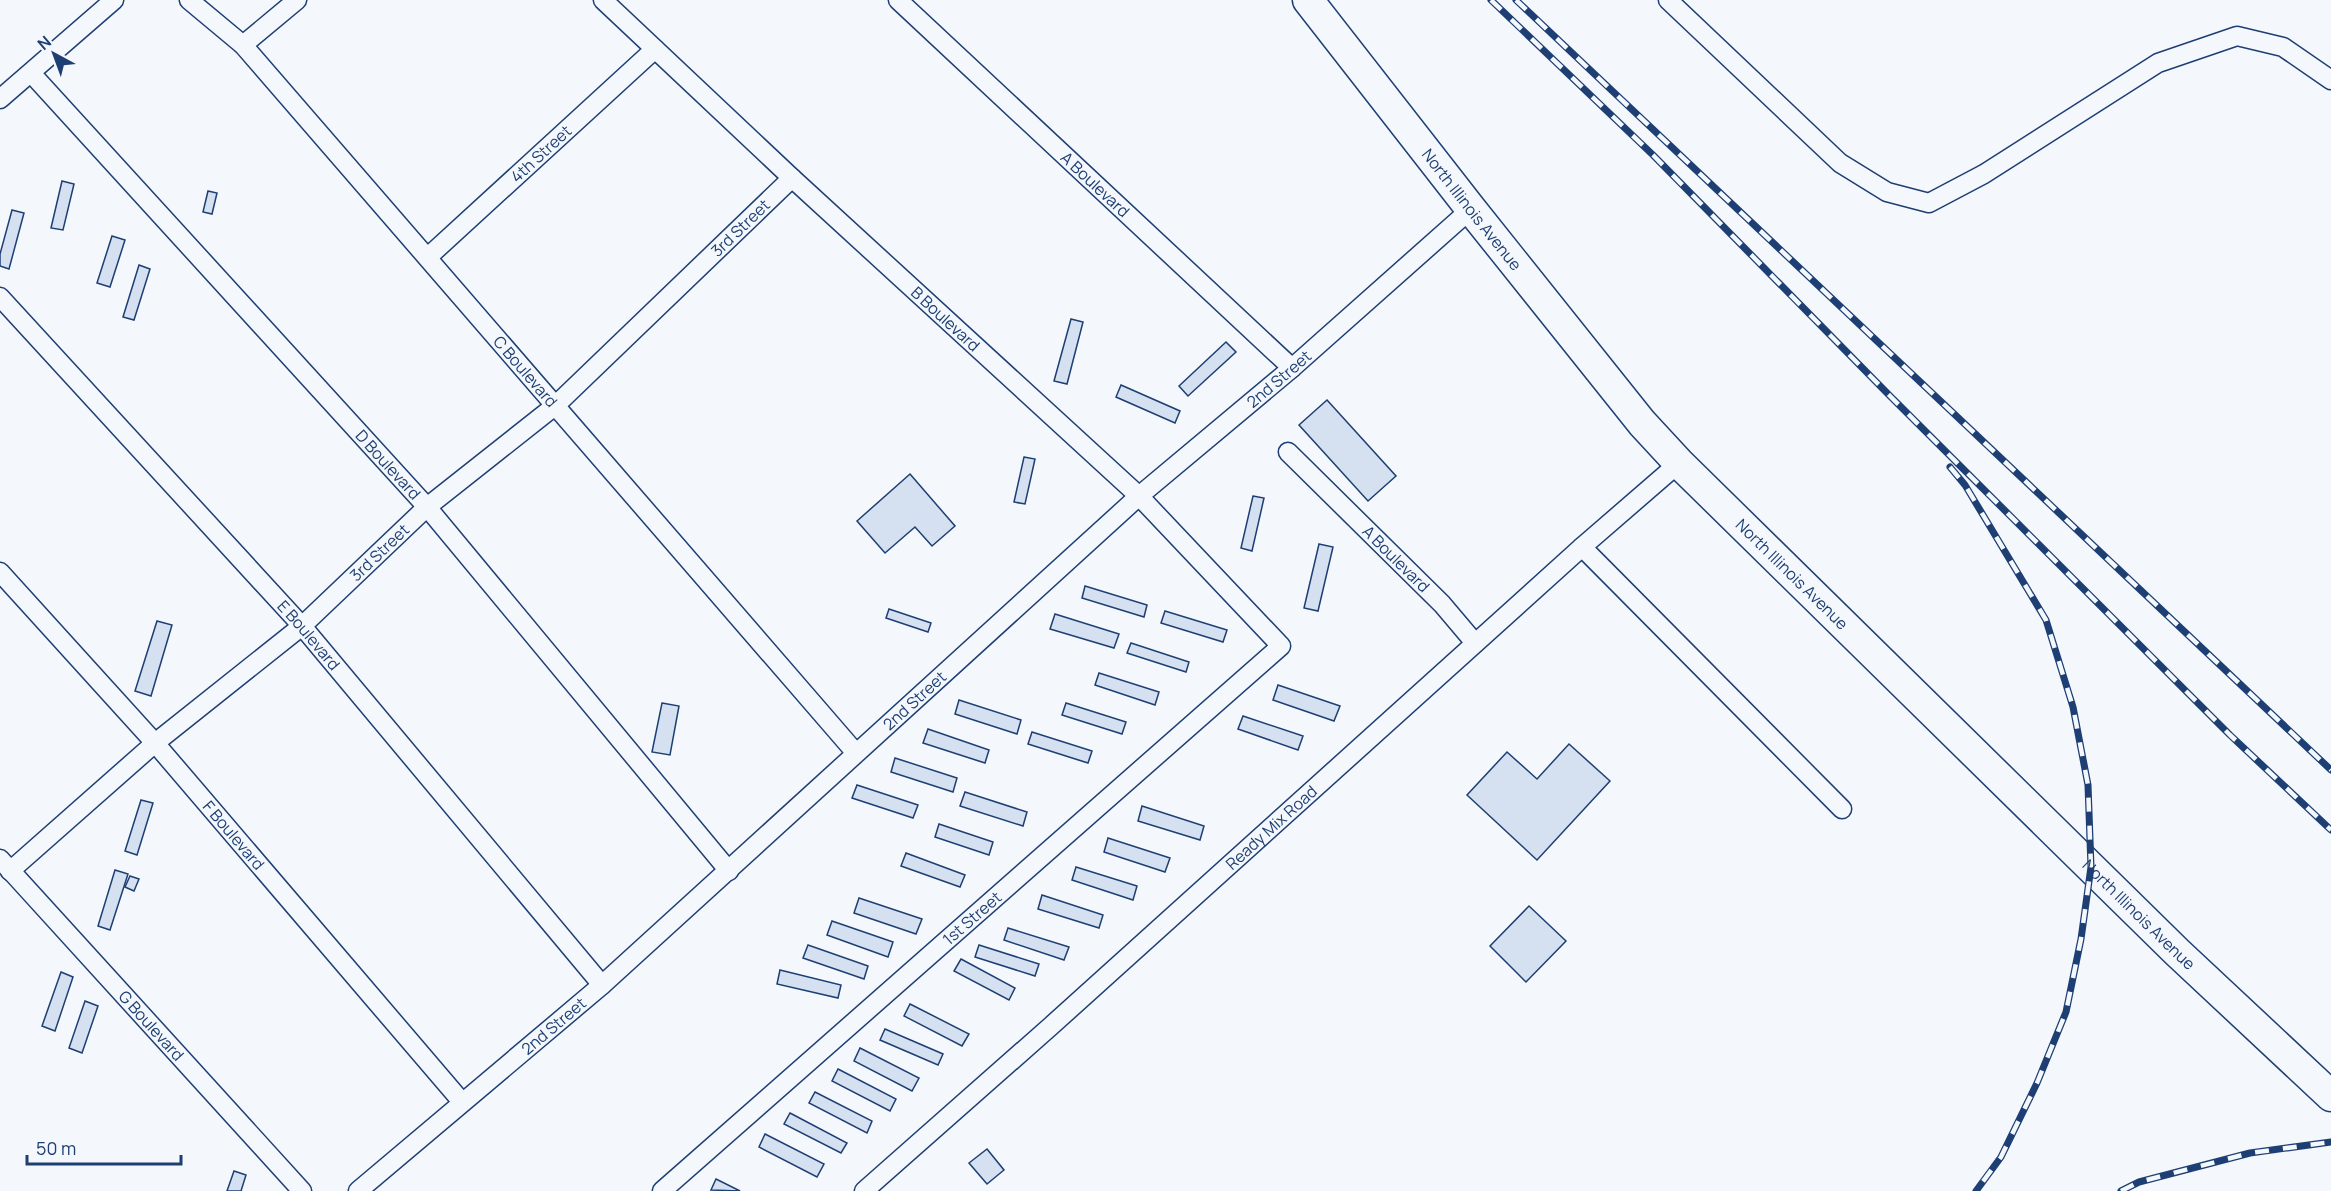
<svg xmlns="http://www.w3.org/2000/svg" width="2331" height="1191" viewBox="0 0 2331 1191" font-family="Manrope,sans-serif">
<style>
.building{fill:#d5e0f0;stroke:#1d3f73;stroke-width:1.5}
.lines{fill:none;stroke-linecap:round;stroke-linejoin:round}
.minor-casing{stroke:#1d3f73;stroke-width:21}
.primary-casing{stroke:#1d3f73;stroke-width:33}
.minor{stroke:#f4f7fb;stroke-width:18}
.primary{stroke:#f4f7fb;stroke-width:30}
.rail-casing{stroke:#1d3f73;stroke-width:7}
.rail{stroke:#f4f7fb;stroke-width:4.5;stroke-dasharray:14;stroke-linecap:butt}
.labels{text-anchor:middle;stroke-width:4.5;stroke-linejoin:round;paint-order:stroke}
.street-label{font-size:16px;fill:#1d3f73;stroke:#f4f7fb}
</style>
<rect width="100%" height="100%" fill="#f4f7fb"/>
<!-- building -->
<g class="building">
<path d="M62 181 74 184 63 230 51 228Z"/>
<path d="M208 191 217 193 212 214 203 212Z"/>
<path d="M12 210 24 213 9 269 0 266V254Z"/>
<path d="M112 236 125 240 110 287 97 283Z"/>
<path d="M139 265 150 269 134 320 123 317Z"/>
<path d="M1071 319 1083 322 1067 384 1054 381Z"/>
<path d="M1226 342 1236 352 1188 396 1179 386Z"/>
<path d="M1121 385 1180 411 1175 423 1116 397Z"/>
<path d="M1327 400 1396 476 1368 501 1299 425Z"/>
<path d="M1024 457 1035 459 1025 504 1014 502Z"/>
<path d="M910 474 955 526 932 546 915 527 885 553 857 521Z"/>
<path d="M1253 496 1264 498 1252 551 1241 548Z"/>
<path d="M1319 544 1333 547 1318 611 1304 608Z"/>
<path d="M1085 586 1147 605 1144 617 1082 598Z"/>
<path d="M889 609 931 623 928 632 886 618Z"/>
<path d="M1165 611 1227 630 1223 642 1161 623Z"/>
<path d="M1055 614 1119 634 1114 648 1050 629Z"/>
<path d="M157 621 172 625 151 696 135 691Z"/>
<path d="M1131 643 1189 662 1186 672 1127 653Z"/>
<path d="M1099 673 1159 692 1155 705 1095 685Z"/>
<path d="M1278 685 1340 706 1334 721 1273 700Z"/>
<path d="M959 700 1021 720 1017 734 955 714Z"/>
<path d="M662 703 679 706 670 755 652 752Z"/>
<path d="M1066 703 1126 722 1122 734 1062 715Z"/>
<path d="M1243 716 1303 736 1298 750 1238 729Z"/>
<path d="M928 729 989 750 985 763 923 743Z"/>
<path d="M1032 732 1092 751 1088 763 1028 744Z"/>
<path d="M1569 744 1610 781 1537 860 1467 795 1507 752 1537 779Z"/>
<path d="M895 758 957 778 953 792 891 772Z"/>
<path d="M857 785 918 805 913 818 852 798Z"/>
<path d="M965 792 1027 812 1023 826 960 806Z"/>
<path d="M141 800 153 803 137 855 125 851Z"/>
<path d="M1142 806 1204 826 1200 840 1138 821Z"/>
<path d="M939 824 993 842 989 855 935 837Z"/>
<path d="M1108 838 1170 858 1165 872 1104 852Z"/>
<path d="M906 853 965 875 960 887 901 866Z"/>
<path d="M1076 867 1137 886 1133 900 1072 880Z"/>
<path d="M115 870 128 874 110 930 98 926Z"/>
<path d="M130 876 139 879 134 891 125 887Z"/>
<path d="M1042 895 1103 915 1099 928 1038 909Z"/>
<path d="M859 898 922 919 916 934 854 913Z"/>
<path d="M1529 906 1566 941 1526 982 1490 946Z"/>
<path d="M832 921 893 942 888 957 827 935Z"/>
<path d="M1008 928 1069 947 1064 960 1004 940Z"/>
<path d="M808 945 868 966 864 979 803 958Z"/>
<path d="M979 945 1039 964 1035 976 975 957Z"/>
<path d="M961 959 1015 988 1009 1000 954 971Z"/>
<path d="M780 970 841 985 838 998 777 984Z"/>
<path d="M61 972 73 977 55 1031 42 1026Z"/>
<path d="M85 1001 98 1006 82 1053 69 1048Z"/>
<path d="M910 1004 969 1034 962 1046 904 1016Z"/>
<path d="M885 1029 943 1054 938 1065 880 1040Z"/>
<path d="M860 1048 919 1078 912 1091 854 1061Z"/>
<path d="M838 1069 896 1099 890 1111 832 1081Z"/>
<path d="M815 1092 872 1121 867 1133 809 1103Z"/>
<path d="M790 1113 847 1143 841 1153 784 1124Z"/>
<path d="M765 1134 824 1164 817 1177 759 1147Z"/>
<path d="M987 1149 1004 1170 987 1184 969 1163Z"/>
<path d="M234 1171 246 1175 241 1191H227Z"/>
<path d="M716 1179 740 1191 711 1190Z"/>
</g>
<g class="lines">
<!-- minor casing -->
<g class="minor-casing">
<g id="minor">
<path id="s1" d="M189 0 243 45 855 752"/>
<path id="s2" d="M603 0 792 178 1139 496 1281 646 662 1191"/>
<path id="s3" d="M898 0 1292 368"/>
<path d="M1668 0 1840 163 1887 192 1929 203 1984 174 2158 63 2237 36 2283 47 2331 80"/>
<path d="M243 45 297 0"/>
<path id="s4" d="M31 73 427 507 729 871"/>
<path d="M0 99 114 0"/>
<path id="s5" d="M428 257 655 49"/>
<path id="s6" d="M0 297 302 626 602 985"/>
<path id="s7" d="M1288 452 1442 604 1475 643"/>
<path d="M1582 547 1842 809"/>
<path id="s8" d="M0 572 155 743 462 1102"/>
<path id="s9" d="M0 859 302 1191"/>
<path id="s10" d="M10 871 155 743 302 626 427 507 556 405 792 178"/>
<path id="s11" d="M358 1191 602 985 1139 496 1292 368 1471 209"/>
<path id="s12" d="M864 1191 1051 1026 1582 547 1679 463"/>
</g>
</g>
<!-- primary casing -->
<g class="primary-casing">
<g id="primary">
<path id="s13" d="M1308 0 1471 209 1642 423 1679 463 2177 952 2331 1096"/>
</g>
</g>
<!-- minor -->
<use href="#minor" class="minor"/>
<!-- primary -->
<use href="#primary" class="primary"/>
<!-- rail casing -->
<g class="rail-casing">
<g id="rail">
<path d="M1491 0 1653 155 1890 396 2230 735 2331 830"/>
<path d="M1516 0 2331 770"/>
<path d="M1950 467 1965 485 2046 620 2073 707 2088 785 2091 867 2081 939 2066 1012 2037 1083 2001 1157 1976 1191"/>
<path d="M2121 1191 2139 1182 2250 1153 2331 1142"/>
</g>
</g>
<!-- rail -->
<use href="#rail" class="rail"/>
</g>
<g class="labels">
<!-- street labels -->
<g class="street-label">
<text dy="6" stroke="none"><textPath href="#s5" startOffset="153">4th Street</textPath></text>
<text dy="6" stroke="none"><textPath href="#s3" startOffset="270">A Boulevard</textPath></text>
<text dy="6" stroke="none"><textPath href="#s13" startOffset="266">North Illinois Avenue</textPath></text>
<text dy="6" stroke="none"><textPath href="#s10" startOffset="974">3rd Street</textPath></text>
<text dy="6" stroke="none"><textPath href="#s2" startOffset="468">B Boulevard</textPath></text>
<text dy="6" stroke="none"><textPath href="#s1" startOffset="502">C Boulevard</textPath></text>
<text dy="6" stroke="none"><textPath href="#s11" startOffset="1228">2nd Street</textPath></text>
<text dy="6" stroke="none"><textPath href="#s4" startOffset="530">D Boulevard</textPath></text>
<text dy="6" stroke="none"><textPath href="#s10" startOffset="488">3rd Street</textPath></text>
<text dy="6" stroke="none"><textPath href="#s7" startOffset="152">A Boulevard</textPath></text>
<text dy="6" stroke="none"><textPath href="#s13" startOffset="752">North Illinois Avenue</textPath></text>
<text dy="6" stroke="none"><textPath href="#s6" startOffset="458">E Boulevard</textPath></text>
<text dy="6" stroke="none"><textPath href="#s11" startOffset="742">2nd Street</textPath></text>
<text dy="6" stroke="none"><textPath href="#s12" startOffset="546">Ready Mix Road</textPath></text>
<text dy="6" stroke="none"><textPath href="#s8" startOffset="352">F Boulevard</textPath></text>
<text dy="6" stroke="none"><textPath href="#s13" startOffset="1238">North Illinois Avenue</textPath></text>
<text transform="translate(972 918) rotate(-41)" y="6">1st Street</text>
<text dy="6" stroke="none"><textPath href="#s9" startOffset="225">G Boulevard</textPath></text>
<text dy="6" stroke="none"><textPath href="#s11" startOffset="256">2nd Street</textPath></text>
</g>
</g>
<!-- north arrow -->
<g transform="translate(54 54) rotate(319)" stroke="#f4f7fb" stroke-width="4.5" paint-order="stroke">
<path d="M0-4.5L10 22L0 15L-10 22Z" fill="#1d3f73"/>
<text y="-9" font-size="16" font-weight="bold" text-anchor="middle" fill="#1d3f73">N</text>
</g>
<!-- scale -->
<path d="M27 1155v9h154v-9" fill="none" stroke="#1d3f73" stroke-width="3"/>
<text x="36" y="1155" font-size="18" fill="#1d3f73" stroke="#f4f7fb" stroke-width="4.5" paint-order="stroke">50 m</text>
</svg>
